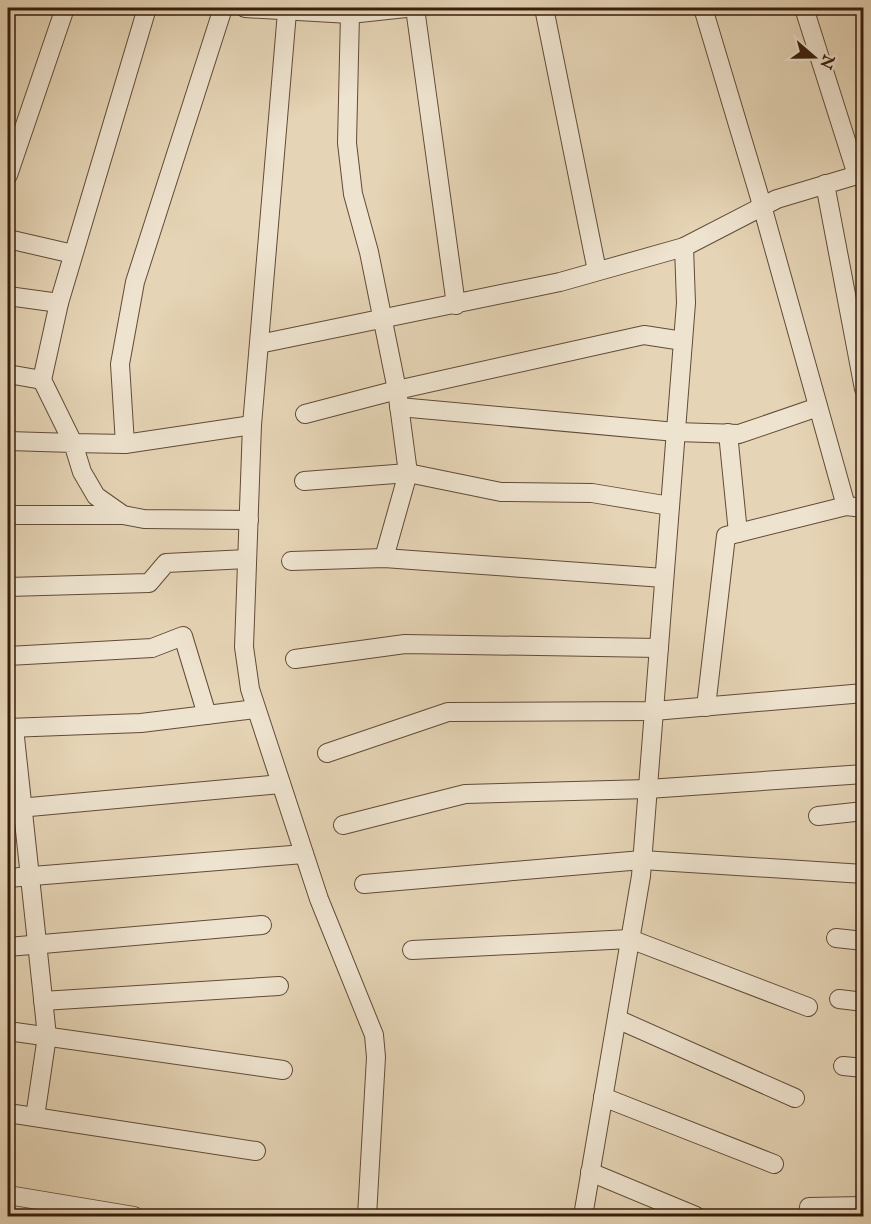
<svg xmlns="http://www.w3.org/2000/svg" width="871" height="1224" viewBox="0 0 871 1224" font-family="'IM FELL English',serif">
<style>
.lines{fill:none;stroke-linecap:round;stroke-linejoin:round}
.minor-casing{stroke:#624b37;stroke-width:20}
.minor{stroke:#eee3cf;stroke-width:18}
</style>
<rect width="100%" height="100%" fill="#e5d4b5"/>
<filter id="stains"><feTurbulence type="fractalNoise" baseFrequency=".00333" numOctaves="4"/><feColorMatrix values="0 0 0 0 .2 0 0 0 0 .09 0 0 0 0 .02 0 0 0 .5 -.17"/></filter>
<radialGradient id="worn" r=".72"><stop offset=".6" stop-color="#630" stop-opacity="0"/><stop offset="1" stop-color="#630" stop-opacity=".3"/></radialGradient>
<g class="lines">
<!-- minor casing -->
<g class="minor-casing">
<g id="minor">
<path d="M147 8 59 303 42 380 73 443 125 444 252 425"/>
<path d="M245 8 350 14 406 8"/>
<path d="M415 8 456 305"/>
<path d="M544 8 597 271"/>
<path d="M703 8 759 195 846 506 864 508"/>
<path d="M804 8 857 175"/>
<path d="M287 12 252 425 244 647 250 689 319 899 374 1035 376 1057 367 1216"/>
<path d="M350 14 347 143 353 194 369 252 397 390 408 473 384 558"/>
<path d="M8 175 65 8"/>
<path d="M825 184 864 389"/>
<path d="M8 239 73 254"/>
<path d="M8 296 59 303"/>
<path d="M259 344 560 282 684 247 777 199 864 173"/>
<path d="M8 374 42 380"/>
<path d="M399 407 676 432 739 434 818 407"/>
<path d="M305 414 397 390 644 335 683 341"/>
<path d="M728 433 738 533"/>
<path d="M8 441 73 443 82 472 96 496 123 515 144 519 249 520"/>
<path d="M125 444 120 364 135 282 223 8"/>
<path d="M304 481 408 473 501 492 592 493 670 506"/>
<path d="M8 515H123"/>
<path d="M291 561 384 558 664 578"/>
<path d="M8 587 149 583 166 563 247 559"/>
<path d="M8 656 152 648 183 636 207 715"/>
<path d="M295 659 405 644 659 648"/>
<path d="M706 707 726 536 846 506"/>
<path d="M8 728 141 723 256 709"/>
<path d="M14 728 47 1036 35 1117"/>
<path d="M327 753 448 712 654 711 864 693"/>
<path d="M8 809 281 784"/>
<path d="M818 816 864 811"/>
<path d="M343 825 465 794 648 789 864 774"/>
<path d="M8 878 304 854"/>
<path d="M364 884 642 860 864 874"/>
<path d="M836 938 864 941"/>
<path d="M8 947 262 925"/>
<path d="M412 950 630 939 808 1007"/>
<path d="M839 999 864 1002"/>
<path d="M43 1001 279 986"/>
<path d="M617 1019 795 1098"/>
<path d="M8 1031 283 1070"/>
<path d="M843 1066 864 1068"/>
<path d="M603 1097 774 1164"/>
<path d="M8 1113 256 1151"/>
<path d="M590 1172 696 1216"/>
<path d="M8 1195 134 1216"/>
<path d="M809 1207 864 1206"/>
<path d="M583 1216 641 876 686 303 684 247"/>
</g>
</g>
<!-- minor -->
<use href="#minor" class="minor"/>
</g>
<!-- margin -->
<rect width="871" height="1224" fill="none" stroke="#e5d4b5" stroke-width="30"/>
<rect x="9" y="9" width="853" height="1206" fill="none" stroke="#361d0d" stroke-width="3"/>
<rect x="15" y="15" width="841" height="1194" fill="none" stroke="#361d0d" stroke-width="1.5"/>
<!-- north arrow -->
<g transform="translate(814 57) rotate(110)" stroke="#eee3cf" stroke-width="4.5" paint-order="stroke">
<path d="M0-4.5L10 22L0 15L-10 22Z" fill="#361d0d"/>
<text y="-9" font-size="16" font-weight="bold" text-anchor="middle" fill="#361d0d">N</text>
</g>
<rect width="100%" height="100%" filter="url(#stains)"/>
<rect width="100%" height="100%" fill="url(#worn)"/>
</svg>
